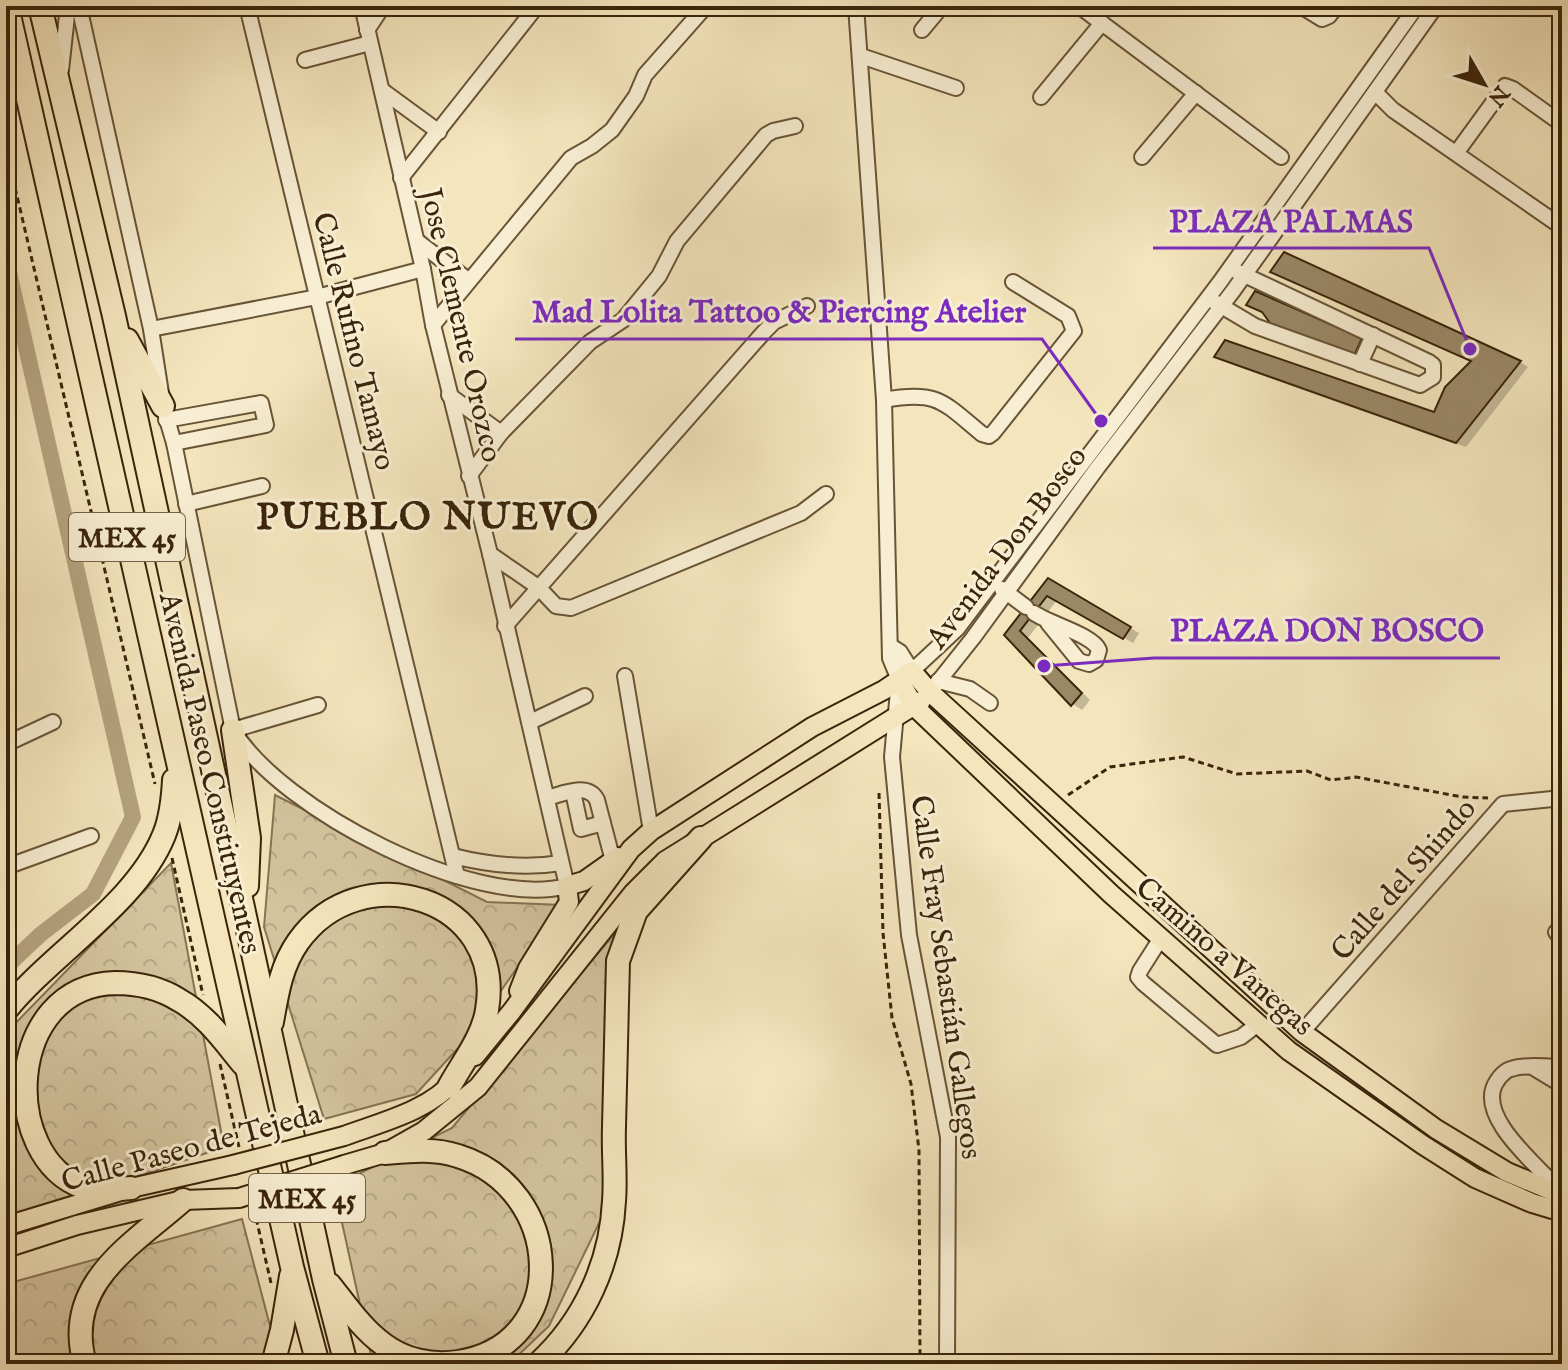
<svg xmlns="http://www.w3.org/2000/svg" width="1568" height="1370" viewBox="0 0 1568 1370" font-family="'IM FELL English',serif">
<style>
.park{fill:url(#park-crowns);stroke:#877454;stroke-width:2}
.shadow{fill:#0003}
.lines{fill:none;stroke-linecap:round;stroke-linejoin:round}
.canal{stroke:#b5a37f;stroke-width:16}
.building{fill:#9b8867;stroke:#3a240a;stroke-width:2}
.minor-casing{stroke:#685436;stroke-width:18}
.major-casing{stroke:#3a240a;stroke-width:22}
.highway-casing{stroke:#3a240a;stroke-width:26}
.path{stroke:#3a240a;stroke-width:3;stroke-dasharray:6 4;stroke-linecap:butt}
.minor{stroke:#f8eed3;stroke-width:14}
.major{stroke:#f4e5bc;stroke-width:18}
.highway{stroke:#f4e5bc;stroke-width:22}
.major-bridge-casing{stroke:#3a240a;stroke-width:22;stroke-linecap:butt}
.major-bridge{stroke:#f4e5bc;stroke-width:18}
.labels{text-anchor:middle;stroke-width:6;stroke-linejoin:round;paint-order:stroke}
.shield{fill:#f8eed3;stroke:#736146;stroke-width:2}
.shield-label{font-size:28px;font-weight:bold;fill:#3a240a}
.street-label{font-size:30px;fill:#3a240a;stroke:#f8eed3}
.district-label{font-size:38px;font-weight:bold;letter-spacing:2px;fill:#3a240a;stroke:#f8eed3}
.leader{fill:none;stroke:#7b2cbf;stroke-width:3}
.callout-dot{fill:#7b2cbf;stroke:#f8eed3;stroke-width:3}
.callout-label{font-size:32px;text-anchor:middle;font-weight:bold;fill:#7b2cbf;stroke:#f8eed3;stroke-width:6;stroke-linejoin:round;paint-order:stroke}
</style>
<defs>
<pattern id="park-crowns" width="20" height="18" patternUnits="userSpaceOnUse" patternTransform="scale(2)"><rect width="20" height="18" fill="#d4c49e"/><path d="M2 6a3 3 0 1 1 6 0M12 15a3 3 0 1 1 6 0" fill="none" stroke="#b7a887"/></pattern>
</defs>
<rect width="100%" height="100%" fill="#f4e5bc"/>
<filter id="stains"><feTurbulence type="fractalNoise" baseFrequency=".0025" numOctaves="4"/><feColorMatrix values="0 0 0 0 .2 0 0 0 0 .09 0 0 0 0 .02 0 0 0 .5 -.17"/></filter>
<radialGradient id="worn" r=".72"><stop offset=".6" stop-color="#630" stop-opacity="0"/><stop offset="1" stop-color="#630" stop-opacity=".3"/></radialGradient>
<!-- park -->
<g class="park">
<path d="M275 795 487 902 561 905 470 1035 416 1094 324 1119 264 927Z"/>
<path d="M171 863 224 1147 6 1221V1033Z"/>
<path d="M614 934 605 1211 549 1326 509 1364H373L334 1186 452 1128Z"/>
<path d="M242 1219 280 1364H6V1284Z"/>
</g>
<!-- shadow -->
<g class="shadow">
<path d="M1217 357 1436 415 1473 361 1520 362 1528 367 1466 447Z"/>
<path d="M1048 581 1139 633 1133 643 1057 600 1028 638 1090 700 1082 710 1073 704 1006 635Z"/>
</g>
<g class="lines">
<!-- canal -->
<path class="canal" d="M6 259 133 817 93 894 41 934 6 967"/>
</g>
<!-- building -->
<g class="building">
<path d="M1284 252 1521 361 1456 443 1214 357 1225 340 1434 412 1445 387 1471 361 1270 272Z"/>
<path d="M1255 291 1362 338 1354 356 1273 327 1262 312 1246 305Z"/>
<path d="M1048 578 1131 627 1123 639 1047 596 1020 631 1082 693 1071 706 1004 635Z"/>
</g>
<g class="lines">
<!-- minor casing -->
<g class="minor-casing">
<g id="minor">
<path d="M79 6 151 329 163 406 174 443 233 730C281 810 475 910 567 886L490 554 433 325 423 269 362 6"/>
<path d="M247 6 457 876"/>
<path d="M856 6 884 400 890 658 899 680 892 757 909 935 948 1137 947 1364"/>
<path d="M1079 6 1281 157"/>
<path d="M1301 6 1322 19 1329 16 1337 6"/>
<path d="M367 30 383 6"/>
<path d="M922 30 942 6"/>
<path d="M861 56 956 88"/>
<path d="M305 60 370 43"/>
<path d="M61 70 68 6"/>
<path d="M383 91 439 132"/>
<path d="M1375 92 1393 110 1562 227"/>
<path d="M1041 97 1102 23"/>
<path d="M1457 152 1505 86 1513 89 1562 124"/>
<path d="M1142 157 1196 93"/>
<path d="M401 178 537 6"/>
<path d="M417 241 468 280"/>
<path d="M1213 301 1255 326 1420 385 1433 377V365L1429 362 1236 271"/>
<path d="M433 325 571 158 592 146 612 130 636 96 645 75 706 6"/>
<path d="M151 329 317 297 423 269"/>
<path d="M1360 364 1373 335"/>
<path d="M449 395 501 433"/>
<path d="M884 400C938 390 943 402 982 434L989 436 993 433 1074 331 1068 316 1013 282"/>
<path d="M166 420 261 403 266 425 174 443"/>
<path d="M469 476 501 433 590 342 623 320 659 276 677 241 766 135 773 131 795 126"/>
<path d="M186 504 262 486"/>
<path d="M490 554 538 587 556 606 571 608 801 513 826 494"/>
<path d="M1002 589 1026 607"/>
<path d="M1034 613C1050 624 1093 635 1099 650L1096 660 1089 664 1079 661 1048 623"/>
<path d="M505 626 764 332 774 322 807 306"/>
<path d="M892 647 900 652 912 671 957 629 1220 282 1417 6"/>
<path d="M625 676 651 831"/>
<path d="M938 681 970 689 990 703"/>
<path d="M930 692 973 638 1098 467 1233 291 1436 6"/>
<path d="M530 722 585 696"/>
<path d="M233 730 318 705"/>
<path d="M6 744 53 722"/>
<path d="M573 792 581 829 603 823"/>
<path d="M547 798C563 794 588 782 597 800L613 861"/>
<path d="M453 856C489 865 524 869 561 863"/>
<path d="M6 867 91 836"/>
<path d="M1556 932 1562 940"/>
<path d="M1161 938 1140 971 1138 977 1143 983 1217 1045 1241 1037 1258 1024"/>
<path d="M1302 1032 1503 804 1562 798"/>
<path d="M1562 1067C1547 1067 1526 1064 1511 1069 1506 1070 1500 1076 1497 1081 1473 1116 1541 1168 1562 1193"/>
<path d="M1534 1068 1562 1085"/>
</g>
</g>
<!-- major casing -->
<g class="major-casing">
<g id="major">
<path d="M899 680 915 707 1111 894 1289 1051 1423 1145 1475 1178 1532 1203 1562 1212"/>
<path d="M519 991 528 968 569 902 567 886 584 881 618 857"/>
<path d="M475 1056 512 1011 631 849 651 831 812 727 884 690 912 671 930 692 1302 1032 1436 1129 1507 1172 1562 1195"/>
<path d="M344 1136C382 1122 429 1111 456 1079"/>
<path d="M344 1165 385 1153 424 1131 478 1087 633 893 665 861 921 701"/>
<path d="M6 1226 131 1188 233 1165"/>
<path d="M6 1248 77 1225 183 1200 239 1198"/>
</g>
</g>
<!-- highway casing -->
<g class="highway-casing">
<g id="highway">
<path d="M7 6 247 1068 292 1267 318 1364"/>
<path d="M40 6 114 316 324 1279 346 1364"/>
<path d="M127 340 163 406"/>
<path d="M233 730 249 838 247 886"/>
<path d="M6 1010C53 952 136 904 164 835 171 818 173 799 174 780"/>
<path d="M272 1022C277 994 281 966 298 942 361 853 506 898 487 1010 483 1037 462 1063 449 1087"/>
<path d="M131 1188C116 1189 99 1191 83 1187 0 1158 4 986 115 983 137 983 160 988 179 1000 206 1015 224 1041 243 1064"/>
<path d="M330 1285C346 1305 362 1329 383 1344 404 1360 431 1366 458 1362 574 1344 563 1188 458 1156 434 1148 409 1151 385 1153"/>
<path d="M85 1364C62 1284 132 1245 183 1200"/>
<path d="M273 1364 282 1330 291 1276"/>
<path d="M538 1364C584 1322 611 1263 614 1201 616 1177 613 1152 614 1127 615 1072 617 1016 618 961L636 911 701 838"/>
</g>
</g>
<!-- path -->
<g class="path">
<path d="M6 149 155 784"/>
<path d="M879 793 883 933 892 1018 911 1084 919 1150 920 1364"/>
<path d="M1068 795 1110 767 1183 757 1237 774 1307 771 1331 780 1356 777 1462 797 1488 798"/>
<path d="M172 858 203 995"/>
<path d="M220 1064 239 1147"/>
<path d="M254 1209 271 1283"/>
</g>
<!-- minor -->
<use href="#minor" class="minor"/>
<!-- major -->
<use href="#major" class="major"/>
<!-- highway -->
<use href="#highway" class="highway"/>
<!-- major-bridge casing -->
<g class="major-bridge-casing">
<g id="major-bridge">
<path d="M233 1165 344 1136"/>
<path d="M239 1198 344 1165"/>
</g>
</g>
<!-- major-bridge -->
<use href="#major-bridge" class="major-bridge"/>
</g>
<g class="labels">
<!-- shield labels -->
<g class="shield">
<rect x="69" y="513" width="116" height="48" rx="6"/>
<rect x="249" y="1174" width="116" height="48" rx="6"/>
</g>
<g class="shield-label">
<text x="127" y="547">MEX 45</text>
<text x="307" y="1208">MEX 45</text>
</g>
<!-- street labels -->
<g class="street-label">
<text transform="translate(462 325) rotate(77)" y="10">Jose Clemente Orozco</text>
<text transform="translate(355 341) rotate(76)" y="10">Calle Rufino Tamayo</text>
<text transform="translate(1006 547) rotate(-53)" y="10">Avenida Don Bosco</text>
<text transform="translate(211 773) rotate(77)" y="10">Avenida Paseo Constituyentes</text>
<text transform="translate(1403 879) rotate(-49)" y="10">Calle del Shindo</text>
<text transform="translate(1225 956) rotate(41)" y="10">Camino a Vanegas</text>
<text transform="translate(947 977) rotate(82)" y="10">Calle Fray Sebastián Gallegos</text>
<text transform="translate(191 1147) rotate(-15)" y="10">Calle Paseo de Tejeda</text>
</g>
<!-- district labels -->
<g class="district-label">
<text x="428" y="529">PUEBLO NUEVO</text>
</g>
</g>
<!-- callouts -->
<path class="leader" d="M1470 349L1429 248H1153M1101 421L1042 339H515M1044 666L1154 658H1500"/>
<g class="callout-dot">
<circle cx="1470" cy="349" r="8"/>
<circle cx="1101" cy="421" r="8"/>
<circle cx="1044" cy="666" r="8"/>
</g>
<g class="callout-label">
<text x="1291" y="232">PLAZA PALMAS</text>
<text x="779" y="322">Mad Lolita Tattoo &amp; Piercing Atelier</text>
<text x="1327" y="641">PLAZA DON BOSCO</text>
</g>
<!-- margin -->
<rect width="1568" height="1370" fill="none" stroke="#f4e5bc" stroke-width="32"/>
<rect x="8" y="8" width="1552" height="1354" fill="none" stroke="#3a240a" stroke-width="4"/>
<rect x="16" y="16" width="1536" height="1338" fill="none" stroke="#3a240a" stroke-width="2"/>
<!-- north arrow -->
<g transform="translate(1484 84) rotate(129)" stroke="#f8eed3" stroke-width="6" paint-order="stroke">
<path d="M0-6L14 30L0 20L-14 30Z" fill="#3a240a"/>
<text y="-12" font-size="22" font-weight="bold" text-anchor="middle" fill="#3a240a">N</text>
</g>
<rect width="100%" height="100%" filter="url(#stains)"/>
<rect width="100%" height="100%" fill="url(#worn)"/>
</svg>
